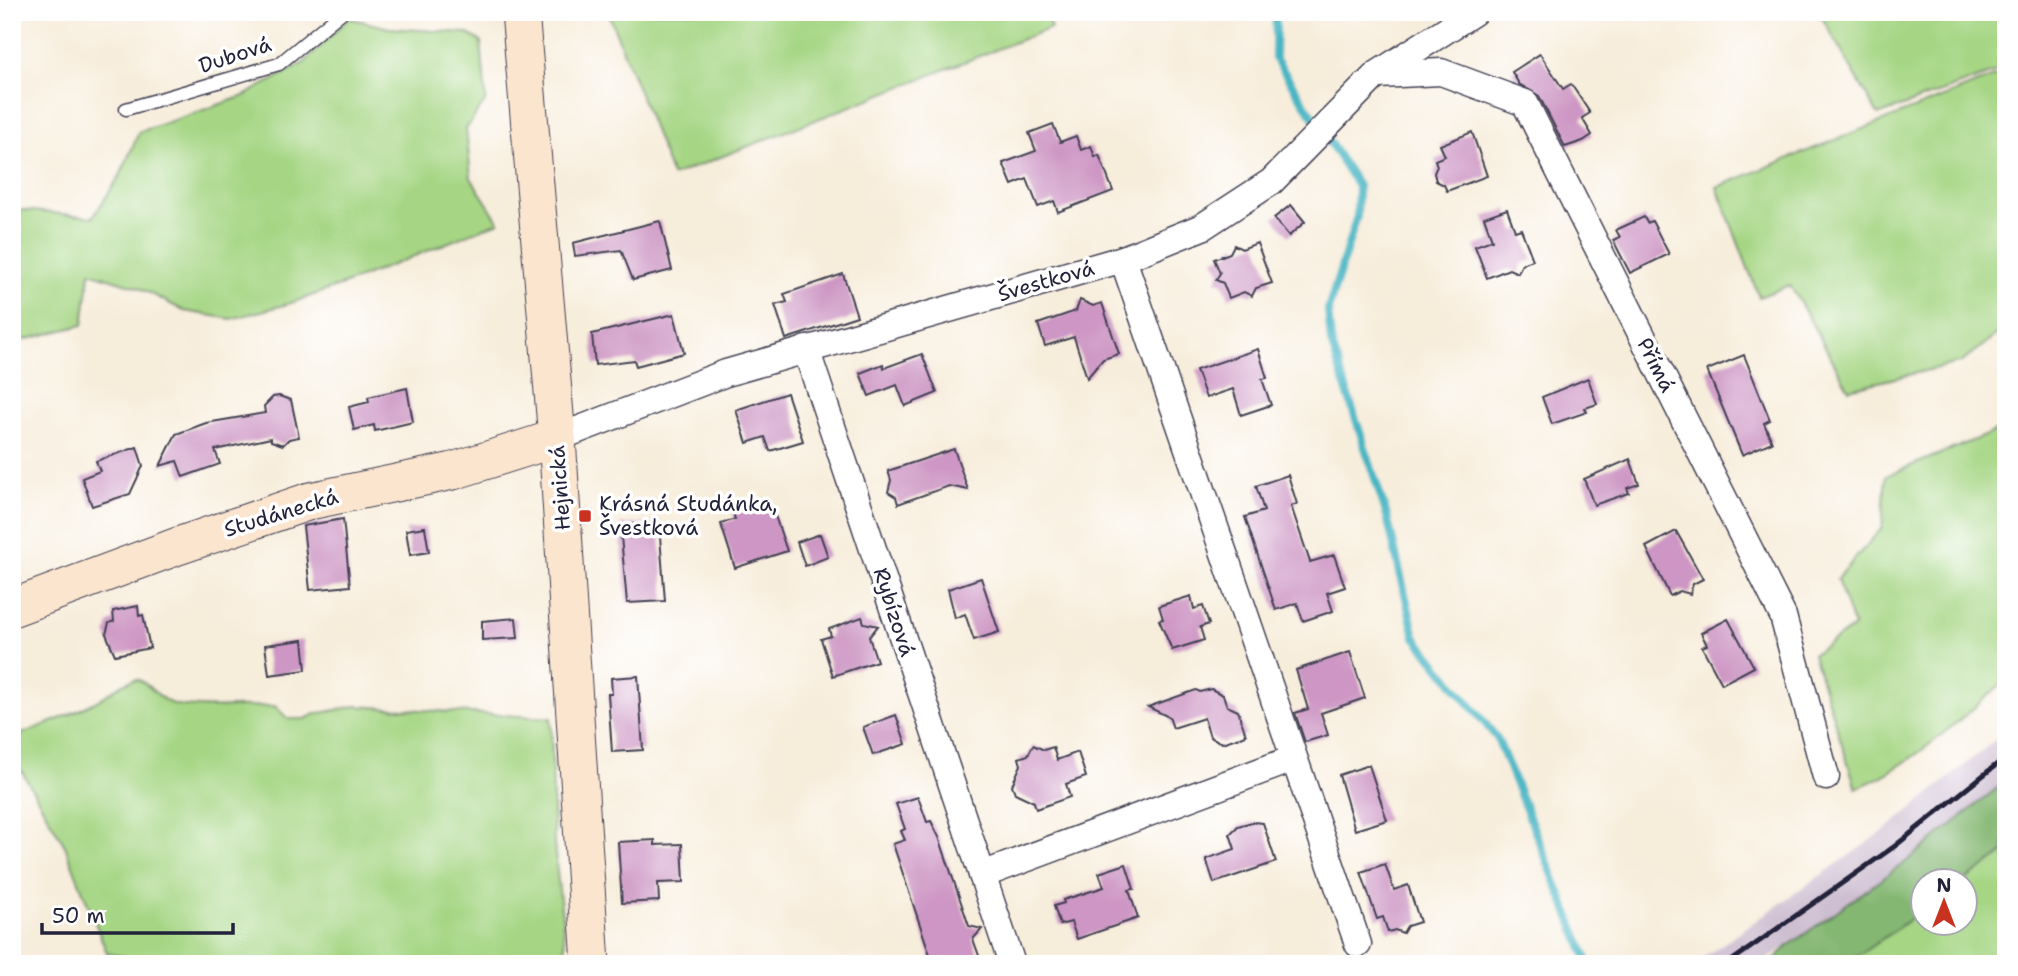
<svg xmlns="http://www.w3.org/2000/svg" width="2018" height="976" viewBox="0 0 2018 976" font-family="'Shantell Sans',sans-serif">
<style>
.industrial{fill:#cebed1}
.green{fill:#a6d684;stroke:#647c60;stroke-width:2}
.forest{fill:#84b772;stroke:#536c56;stroke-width:2}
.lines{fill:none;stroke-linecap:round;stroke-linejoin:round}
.stream{stroke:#49b6c4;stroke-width:8}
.building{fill:#cd96c4}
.lane-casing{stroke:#424053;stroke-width:15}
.street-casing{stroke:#424053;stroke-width:29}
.secondary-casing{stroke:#424053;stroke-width:39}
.lane{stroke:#fff;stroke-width:12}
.street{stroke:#fff;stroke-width:26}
.secondary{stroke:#fbe5cf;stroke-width:37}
.rail{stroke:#22223b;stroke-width:5}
.poi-dot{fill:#c8321e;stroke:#fff;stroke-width:2.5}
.labels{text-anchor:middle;stroke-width:7;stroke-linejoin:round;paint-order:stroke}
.street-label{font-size:21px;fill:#22223b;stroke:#fff}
.poi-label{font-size:21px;fill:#22223b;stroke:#fff;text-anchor:start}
</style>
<rect width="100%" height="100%" fill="#fff"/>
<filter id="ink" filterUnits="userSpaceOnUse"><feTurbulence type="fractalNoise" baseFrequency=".0143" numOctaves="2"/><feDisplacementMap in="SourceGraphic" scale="14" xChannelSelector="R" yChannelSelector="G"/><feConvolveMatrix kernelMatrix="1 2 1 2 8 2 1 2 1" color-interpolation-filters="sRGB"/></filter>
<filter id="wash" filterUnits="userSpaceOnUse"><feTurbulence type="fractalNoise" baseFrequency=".00686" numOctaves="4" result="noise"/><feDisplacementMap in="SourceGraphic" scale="28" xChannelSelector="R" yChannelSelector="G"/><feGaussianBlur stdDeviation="1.57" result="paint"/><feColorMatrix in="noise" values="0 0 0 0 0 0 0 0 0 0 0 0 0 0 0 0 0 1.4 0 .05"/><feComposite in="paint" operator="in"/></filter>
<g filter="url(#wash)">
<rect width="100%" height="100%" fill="#f7eddb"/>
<!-- industrial -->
<path class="industrial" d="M2006 731V781L1907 861 1761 964H1694L1884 831Z"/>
<!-- green -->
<g class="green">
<path d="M608 12H1045L1051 28 672 176Z"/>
<path d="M1819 12H2006V68L1878 115Z"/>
<path d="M349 18 389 28 466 33 481 41 486 100 466 129 471 178 499 222 345 284 288 304 231 319 184 311 140 288 90 272 83 325 12 343V209L93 217 121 174 139 132 244 96 304 63Z"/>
<path d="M2006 72V327L1962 362 1849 389 1790 285 1759 297 1717 187Z"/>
<path d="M2006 427V680C1965 716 1906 770 1856 788L1813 654 1854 627 1837 579 1882 528 1886 476Z"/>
<path d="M137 679C152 685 160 702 177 705 208 710 244 706 275 706L288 719H305L316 714 356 706 551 718 554 844 567 964H155L107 953 65 846 17 763 21 734C46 725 70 715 93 703 109 695 120 682 137 679Z"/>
<path d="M2006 852V964H1840L1862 953 1923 910 1924 923H1966L1964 881Z"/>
</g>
<!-- forest -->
<path class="forest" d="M2006 781 2004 853 1964 881H1924L1923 910 1862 953 1840 964H1770L1788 946 1907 861Z"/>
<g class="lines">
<!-- stream -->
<path class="stream" d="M1276 12 1275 58 1358 186 1357 216 1328 310 1331 342 1387 516 1415 637 1497 738 1589 964"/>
</g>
<g id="blocks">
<!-- building -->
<g class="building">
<path d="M1540 54 1563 89 1571 84 1590 113 1582 118 1592 135 1583 141 1565 147 1539 96 1519 84 1512 72Z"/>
<path d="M1053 124 1060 142 1076 136 1081 150 1091 146 1095 157 1099 155 1113 191 1058 212 1054 201 1038 207 1027 179 1012 185 1003 163 1036 151 1029 133Z"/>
<path d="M1472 132 1487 176 1447 191 1444 185 1436 181 1434 173 1437 166 1435 160 1445 156 1440 145Z"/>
<path d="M1291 205 1305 222 1289 236 1274 218Z"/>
<path d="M1507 209 1515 231 1521 229 1533 260 1522 264 1518 273 1509 269 1487 278 1475 246 1492 240 1484 217Z"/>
<path d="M1644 217 1647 223 1652 221 1669 254 1630 273 1613 240 1620 237 1616 230Z"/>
<path d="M660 221 672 270 633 280 621 250 575 256 573 243Z"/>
<path d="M1257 243 1272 283 1256 288 1252 296 1244 292 1229 298 1223 283 1216 280 1220 273 1214 259 1230 253 1234 245 1242 249Z"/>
<path d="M843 274 857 316 786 339 775 305 787 302 784 294Z"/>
<path d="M1080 300 1093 306 1102 303 1119 354 1103 359 1087 378 1074 337 1045 346 1038 324 1076 311Z"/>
<path d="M674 314 684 353 636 366 634 360 595 365 592 334Z"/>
<path d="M1258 349 1267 378 1262 379 1271 405 1241 415 1233 389 1206 398 1196 370Z"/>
<path d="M922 354 937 393 905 406 897 385 869 396 860 373 883 364 884 368Z"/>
<path d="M1744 355 1770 420 1764 423 1772 442 1742 455 1707 370Z"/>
<path d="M1588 378 1597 404 1585 408 1587 412 1552 424 1542 397Z"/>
<path d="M407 388 413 422 375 431 374 425 354 430 349 407 369 402 368 397Z"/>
<path d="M787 393 803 441 770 451 765 437 747 443 736 410Z"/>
<path d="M279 396 291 400 299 437 289 439 283 445 271 441V438L215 450 220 464 183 477 177 461 160 466 176 434 206 423 265 413 264 406 273 397Z"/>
<path d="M137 447 143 466 130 494 92 506 82 478 100 471 96 461Z"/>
<path d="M954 449 968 490 949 486 898 504 896 497 888 492 891 480 888 471Z"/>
<path d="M1630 459 1639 484 1627 488 1629 493 1594 505 1584 479Z"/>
<path d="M1288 475 1297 504 1291 506 1310 562 1334 555 1345 587 1327 593 1333 611 1303 621 1297 603 1276 610 1245 517 1264 511 1256 486Z"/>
<path d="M756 503 759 511 772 507 787 551 735 568 721 524 735 519 732 511Z"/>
<path d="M343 519 350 586 310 590 303 526Z"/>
<path d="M659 523 665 601 627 603 620 525Z"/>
<path d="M425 527 429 552 410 555 406 530Z"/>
<path d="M1676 531 1703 579 1693 584 1690 594 1680 591 1670 596 1646 547Z"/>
<path d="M820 534 828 557 805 566 797 542Z"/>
<path d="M981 578 999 632 974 640 965 614 955 618 948 589Z"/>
<path d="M1191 596 1194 609 1203 606 1209 624 1200 627 1204 640 1172 650 1159 620 1163 619 1159 606Z"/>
<path d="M138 606 139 616 143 615 150 648 115 655 106 634 109 623 114 621 113 611Z"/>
<path d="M862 617 864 623 878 626 869 637 877 661 833 676 821 639 831 636 829 629Z"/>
<path d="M516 618 518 638 482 640V621Z"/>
<path d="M1728 619 1754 667 1722 684 1702 647 1707 645 1701 633Z"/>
<path d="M303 640 306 670 269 675 265 645Z"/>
<path d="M1350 652 1365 698 1321 713 1328 735 1305 742 1295 713 1308 709 1296 670Z"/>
<path d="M638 676 643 750 612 752 608 694H612L611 678Z"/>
<path d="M1211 689 1223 695 1227 706 1238 711 1246 735 1222 743 1210 737 1204 718 1173 728 1169 717 1148 707 1196 690 1200 692Z"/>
<path d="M896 715 906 744 873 755 863 727Z"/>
<path d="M1033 745 1044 750 1053 747 1057 760 1078 752 1086 777 1066 784 1070 797 1036 809 1034 802 1015 793 1012 785 1021 765 1019 758 1028 755Z"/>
<path d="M1369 765 1387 820 1355 830 1339 775Z"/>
<path d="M918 797 927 822 931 821 939 837 969 926 982 929 973 939 982 964H933L893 844 905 840 901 831 905 829 896 804Z"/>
<path d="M1252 822 1263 823 1276 862 1214 883 1206 859 1235 849 1230 834 1238 826Z"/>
<path d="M655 840V845L682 844 684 882 658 883 659 901 622 903 618 842Z"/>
<path d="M1126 864 1134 889 1129 890 1138 918 1077 939 1071 922 1060 925 1054 906 1064 903 1063 900 1104 887 1099 873Z"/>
<path d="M1385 864 1394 890 1408 885 1420 922 1407 926 1403 933 1395 930 1388 932 1383 917 1377 919 1361 872Z"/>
</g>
</g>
</g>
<g filter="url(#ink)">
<use href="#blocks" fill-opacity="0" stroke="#424053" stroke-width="2"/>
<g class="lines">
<!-- lane casing -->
<g class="lane-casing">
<path id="lane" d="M126 109 279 64 342 12"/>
</g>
<!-- street casing -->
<g class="street-casing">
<g id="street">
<path d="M1378 75 1441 72 1525 103 1783 616 1826 777"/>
<path d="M1123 259 1358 944"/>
<path d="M806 349 1012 964"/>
<path d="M557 438 726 373 1123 259 1202 227 1271 182 1376 75 1474 12"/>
<path d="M982 875 1293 759"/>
</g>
</g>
<!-- secondary casing -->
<g class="secondary-casing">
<g id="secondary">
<path d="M520 12 557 438 591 964"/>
<path d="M12 608 178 546 310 501 453 471 557 438"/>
</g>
</g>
<!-- lane -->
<use href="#lane" class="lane"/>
<!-- street -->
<use href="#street" class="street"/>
<!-- secondary -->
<use href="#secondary" class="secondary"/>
<!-- rail -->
<path class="rail" d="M1727 964 1895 846 2006 757"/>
</g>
</g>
<!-- markers -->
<rect class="poi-dot" x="578" y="509" width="14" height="14" rx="3.5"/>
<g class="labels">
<!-- street labels -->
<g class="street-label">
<text transform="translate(235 55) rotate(-18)" y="7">Dubová</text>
<text transform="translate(1046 281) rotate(-16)" y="7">Švestková</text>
<text transform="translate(1656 365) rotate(63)" y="7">Přímá</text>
<text transform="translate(560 488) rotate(-94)" y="7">Hejnická</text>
<text transform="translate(281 513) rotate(-17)" y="7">Studánecká</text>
<text transform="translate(894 612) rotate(72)" y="7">Rybízová</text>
</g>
<!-- poi labels -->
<g class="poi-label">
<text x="599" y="511">Krásná Studánka,<tspan x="599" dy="24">Švestková</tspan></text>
</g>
</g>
<!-- margin -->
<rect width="2018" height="976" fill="none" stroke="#fff" stroke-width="42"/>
<!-- north arrow -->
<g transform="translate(1944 902)"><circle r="33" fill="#ffffff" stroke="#a7a7b1" stroke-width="2"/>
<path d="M0-5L12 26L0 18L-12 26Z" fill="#c8321e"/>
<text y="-10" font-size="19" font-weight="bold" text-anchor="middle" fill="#22223b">N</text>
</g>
<!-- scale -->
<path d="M42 923v10h191v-10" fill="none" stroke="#22223b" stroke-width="3.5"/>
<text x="52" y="923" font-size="21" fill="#22223b" stroke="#ffffff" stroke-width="5" paint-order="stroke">50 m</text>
</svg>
